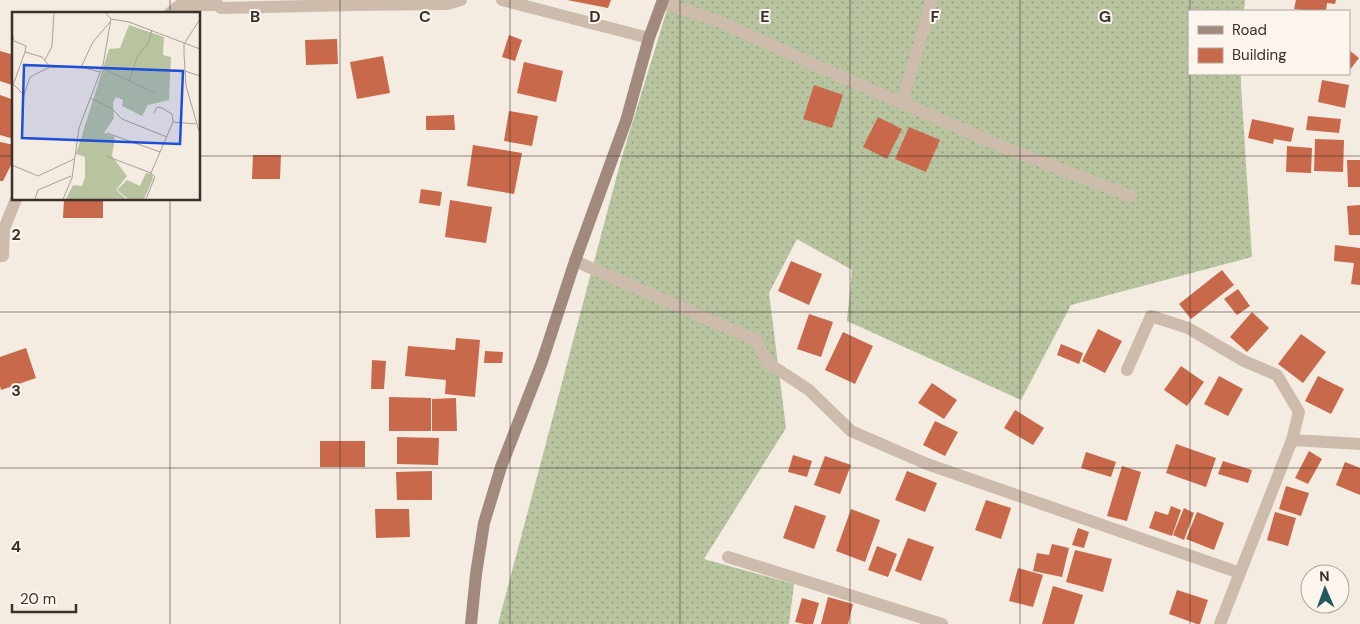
<svg xmlns="http://www.w3.org/2000/svg" width="1360" height="624" viewBox="0 0 1360 624" font-family="'DM Sans',sans-serif">
<style>
.grass{fill:url(#grass-dots)}
.building{fill:#c8694b}
.lines{fill:none;stroke-linecap:round;stroke-linejoin:round}
.street{stroke:#cdbbac;stroke-width:12}
.secondary{stroke:#a18a7d;stroke-width:12}
.grid{fill:none;stroke:#3b302b;stroke-width:1;stroke-opacity:0.55}
.inset-road{fill:none;stroke:#aaa098;stroke-width:1}
.view{fill:#1d4ed8;fill-opacity:0.15;stroke:#1d4ed8;stroke-width:2.5}
.inset-edge{fill:none;stroke:#3b302b;stroke-width:2.5}
.grid-label{font-size:16px;text-anchor:middle;font-weight:bold;fill:#3b302b;stroke:#fbf5ee;stroke-width:4;stroke-linejoin:round;paint-order:stroke}
</style>
<defs>
<pattern id="grass-dots" width="8" height="8" patternUnits="userSpaceOnUse" patternTransform="scale(1.25)"><rect width="8" height="8" fill="#b8c4a0"/><path d="M2 2h.1M6 6h.1" fill="none" stroke="#97a083" stroke-width="1.8" stroke-linecap="round"/></pattern>
</defs>
<rect width="100%" height="100%" fill="#f4ebe1"/>
<!-- grass -->
<path class="grass" d="M670 0H1245L1244 11H1189V74H1241V86L1252 257 1071 305 1021 400 847 321 852 270 797 239 769 293 786 428 704 559 794 584 789 624H498L621 160Z"/>
<!-- building -->
<g class="building">
<path d="M567 0H611L608 8Z"/>
<path d="M1296 0H1336L1335 4 1327 3 1326 11H1309L1294 9Z"/>
<path d="M509 35 522 40 515 61 502 57Z"/>
<path d="M337 39 338 64 306 65 305 40Z"/>
<path d="M1349 50 1359 58 1349 71Z"/>
<path d="M0 51 14 55V79L12 85 0 81Z"/>
<path d="M383 56 390 93 357 99 350 62Z"/>
<path d="M524 62 563 71 556 102 517 93Z"/>
<path d="M1322 80 1349 85 1345 108 1318 102Z"/>
<path d="M814 85 843 95 832 128 803 119Z"/>
<path d="M0 95 14 100V139L0 135Z"/>
<path d="M509 111 538 116 532 146 504 141Z"/>
<path d="M454 115 455 130H426V116Z"/>
<path d="M1308 116 1341 119 1339 133 1306 130Z"/>
<path d="M878 117 902 129 887 159 863 147Z"/>
<path d="M1252 119 1294 128 1291 142 1274 139 1273 144 1248 138Z"/>
<path d="M909 127 940 140 926 172 895 159Z"/>
<path d="M1315 139 1344 140 1343 172 1314 171Z"/>
<path d="M0 142 14 145V159L3 181H0Z"/>
<path d="M473 145 522 153 514 194 467 186Z"/>
<path d="M1287 146 1312 148 1311 173 1286 172Z"/>
<path d="M253 155H281L280 179H252Z"/>
<path d="M1347 160H1360V187H1348Z"/>
<path d="M421 189 442 192 440 206 419 203Z"/>
<path d="M64 199H103V218H63Z"/>
<path d="M450 200 492 207 486 243 445 237Z"/>
<path d="M1360 205V235H1349L1347 206Z"/>
<path d="M1335 245 1360 248V285L1351 284 1354 263 1334 261Z"/>
<path d="M791 261 822 274 809 305 778 291Z"/>
<path d="M1222 270 1234 285 1191 319 1179 304Z"/>
<path d="M1238 289 1250 306 1237 315 1224 299Z"/>
<path d="M1252 312 1269 328 1247 352 1230 337Z"/>
<path d="M809 314 833 322 821 357 797 349Z"/>
<path d="M1098 329 1122 341 1105 373 1082 361Z"/>
<path d="M843 332 873 346 855 384 825 370Z"/>
<path d="M1301 334 1326 352 1303 383 1278 364Z"/>
<path d="M456 338 480 340 475 397 445 394 446 380 405 376 408 346 455 350Z"/>
<path d="M1061 344 1083 353 1079 364 1057 355Z"/>
<path d="M26 348 36 378 1 390 0 386V357Z"/>
<path d="M485 351 503 352 502 363H484Z"/>
<path d="M372 360 386 361 384 389H371Z"/>
<path d="M1181 366 1204 382 1187 406 1164 390Z"/>
<path d="M1219 376 1243 389 1228 416 1204 404Z"/>
<path d="M1318 376 1344 389 1331 414 1305 401Z"/>
<path d="M932 383 957 400 944 419 918 403Z"/>
<path d="M389 397 431 398V431H389Z"/>
<path d="M456 398 457 431H432V399Z"/>
<path d="M1015 410 1044 428 1033 445 1004 428Z"/>
<path d="M935 421 958 432 945 456 923 445Z"/>
<path d="M397 437 439 438 438 465 397 464Z"/>
<rect x="320" y="441" width="45" height="26"/>
<path d="M1176 444 1216 458 1206 487 1166 473Z"/>
<path d="M1309 451 1322 459 1308 484 1295 478Z"/>
<path d="M1086 452 1116 462 1111 477 1081 468Z"/>
<path d="M793 455 812 461 807 477 788 472Z"/>
<path d="M825 456 851 465 840 494 814 485Z"/>
<path d="M1223 461 1252 470 1248 483 1218 474Z"/>
<path d="M1345 462 1360 468V495L1336 485Z"/>
<path d="M1122 466 1141 472 1127 521 1107 516Z"/>
<path d="M432 471V500H397L396 472Z"/>
<path d="M907 471 937 483 925 512 895 500Z"/>
<path d="M1286 486 1309 493 1301 516 1279 509Z"/>
<path d="M986 500 1011 508 1001 539 975 530Z"/>
<path d="M795 505 826 516 814 549 783 538Z"/>
<path d="M1171 506 1181 510 1172 536 1149 528 1155 511 1168 515Z"/>
<path d="M1184 508 1194 513 1184 540 1173 535Z"/>
<path d="M375 509H409L410 537 376 538Z"/>
<path d="M851 509 880 520 865 562 836 551Z"/>
<path d="M1197 512 1224 523 1214 550 1186 539Z"/>
<path d="M1275 512 1296 518 1288 546 1267 540Z"/>
<path d="M1078 528 1089 532 1084 548 1072 545Z"/>
<path d="M908 538 934 547 921 581 895 571Z"/>
<path d="M1052 544 1069 548 1062 577 1033 571 1037 553 1049 555Z"/>
<path d="M877 546 897 554 888 577 868 570Z"/>
<path d="M1075 550 1112 559 1103 592 1066 582Z"/>
<path d="M1018 568 1043 575 1033 607 1009 601Z"/>
<path d="M1053 586 1083 595 1074 624H1042Z"/>
<path d="M1177 590 1208 600 1200 624H1197L1169 614Z"/>
<path d="M828 597 853 604 848 624H821Z"/>
<path d="M802 598 819 603 813 624H804L795 622Z"/>
</g>
<g class="lines">
<!-- street -->
<g class="street">
<path d="M212 0 221 8 351 5 447 4 461 0"/>
<path d="M502 0 649 38"/>
<path d="M662 3 716 20 826 70 1008 149 1131 196"/>
<path d="M169 14 180 5H218"/>
<path d="M902 103 932 0"/>
<path d="M0 256H3L4 229 16 199"/>
<path d="M575 261 756 340 768 363 809 390 851 431 927 464 1240 573"/>
<path d="M1127 370 1151 316 1188 328 1244 361 1277 375 1299 412 1292 440"/>
<path d="M728 557 942 624"/>
<path d="M1220 624 1292 440 1360 444"/>
</g>
<!-- secondary -->
<path class="secondary" d="M471 624 476 574 484 523 501 467 542 362 575 261 626 121 649 38 663 0"/>
</g>
<!-- grid -->
<path class="grid" d="M170 0V14M340 0V624M510 0V624M680 0V624M850 0V624M1020 0V624M1190 0V11M1190 74V624M0 156H14M199 156H1360M170 199V624M0 312H1360M0 468H1360"/>
<!-- overview -->
<g transform="translate(12 12)">
<rect width="188" height="188" fill="#f4ebe1"/>
<path d="M117 13 152 25 151 43 159 45 157 88 136 93 130 104 110 94 111 88 104 85 101 91 102 106 92 121 103 125 100 144 115 164 104 178 114 187H54L61 173 70 174 73 165V145L64 142 97 37 108 36ZM134 161 140 162 141 167 132 187H116L105 178 115 168 128 174Z" fill="#b8c4a0"/>
<path class="inset-road" d="M93 0 99 7 117 10 188 37M188 7 172 32V42L174 74 188 122M0 21 2 29 14 34 13 40 30 45 38 55H69L88 60M33 48 40 34 42 0M69 55 81 30 98 10M90 56 143 81M173 59 188 64M117 69 126 43 136 32 140 18M2 73 12 83 18 65 38 55M0 76 13 40M78 86 99 96 110 107 155 125M142 101 145 95 150 96 160 102 161 110M95 121 148 140M94 144 139 161M0 153 26 164 62 147M23 187 26 178 59 164M51 187 60 166 67 116 91 53 99 7M134 187 143 165 139 161 161 110 184 112"/>
<path class="view" d="M12 53 171 59 168 132 10 126Z"/>
<rect width="188" height="188" class="inset-edge"/>
</g>
<g class="grid-label">
<text x="255" y="22">B</text>
<text x="425" y="22">C</text>
<text x="595" y="22">D</text>
<text x="765" y="22">E</text>
<text x="935" y="22">F</text>
<text x="1105" y="22">G</text>
<text x="16" y="240">2</text>
<text x="16" y="396">3</text>
<text x="16" y="552">4</text>
</g>
<!-- legend -->
<rect x="1188" y="10" width="162" height="65" fill="#fbf5ee" stroke="#aea6a0"/>
<rect x="1198" y="26" width="25" height="8" fill="#a18a7d" stroke="#aea6a0"/>
<text x="1232" y="35" font-size="15" fill="#3b302b">Road</text>
<rect x="1198" y="48" width="25" height="15" fill="#c8694b" stroke="#aea6a0"/>
<text x="1232" y="60" font-size="15" fill="#3b302b">Building</text>
<!-- north arrow -->
<g transform="translate(1325 589) rotate(358)"><circle r="24" fill="#fbf5ee" stroke="#aea6a0"/>
<path d="M0-4L9 19L0 12L-9 19Z" fill="#1f5a5e"/>
<text y="-8" font-size="14" font-weight="bold" text-anchor="middle" fill="#3b302b">N</text>
</g>
<!-- scale -->
<path d="M12 604v8h64v-8" fill="none" stroke="#3b302b" stroke-width="2.5"/>
<text x="20" y="604" font-size="15" fill="#3b302b" stroke="#fbf5ee" stroke-width="4" paint-order="stroke">20 m</text>
</svg>
